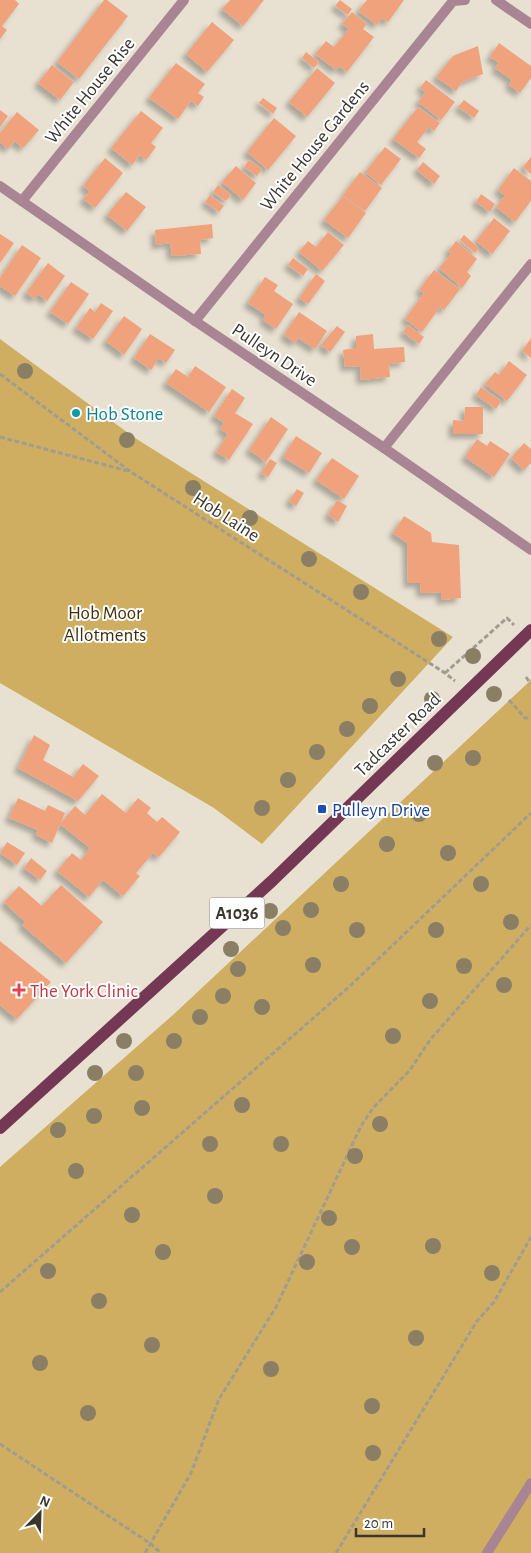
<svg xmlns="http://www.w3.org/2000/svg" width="531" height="1553" viewBox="0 0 531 1553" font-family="'Alegreya Sans',sans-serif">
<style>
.green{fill:#cfae61}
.building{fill:#f0a27c;filter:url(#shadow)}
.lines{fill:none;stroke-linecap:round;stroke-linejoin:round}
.path{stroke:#a19c91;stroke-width:3;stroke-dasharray:5 2.5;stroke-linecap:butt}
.service{stroke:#a98594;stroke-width:10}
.minor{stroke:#a98594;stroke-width:10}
.primary{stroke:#743854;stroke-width:12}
.tree{fill:#8a7f65}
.culture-dot{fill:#0f9aa8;stroke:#fff;stroke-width:2}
.transit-dot{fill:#1a4fb4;stroke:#fff;stroke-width:2}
.health-dot{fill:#e0444e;stroke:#fff;stroke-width:2}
.labels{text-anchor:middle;stroke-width:4;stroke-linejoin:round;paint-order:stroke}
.shield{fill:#fff;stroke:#74726e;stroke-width:1}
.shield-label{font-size:18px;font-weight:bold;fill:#393630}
.street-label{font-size:19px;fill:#393630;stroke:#fff}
.culture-label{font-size:19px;fill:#0d838f;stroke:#fff;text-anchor:start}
.park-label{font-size:19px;fill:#3d2f0b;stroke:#fff}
.transit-label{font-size:19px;fill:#164399;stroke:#fff;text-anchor:start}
.health-label{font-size:19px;fill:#be3a42;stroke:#fff;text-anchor:start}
</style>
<defs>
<filter id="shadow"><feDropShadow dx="-4.5" dy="4.5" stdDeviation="2.5" flood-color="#0004"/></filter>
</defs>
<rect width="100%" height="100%" fill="#e8e1d2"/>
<!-- green -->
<g class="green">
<path d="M0 339 135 438 453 637 262 844 214 808 0 683Z"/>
<path d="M531 680V1553H0V1167L174 1014Z"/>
</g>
<!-- building -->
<g class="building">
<path d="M0 0H15L19 4 2 26 7 30 0 39Z"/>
<path d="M104 0H107L128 16 79 79 57 62Z"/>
<path d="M230 0H264L243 26 222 9Z"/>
<path d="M340 0 352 9 348 15 335 6Z"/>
<path d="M367 0H404L388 22 382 18 377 25 358 11Z"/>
<path d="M352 12 367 24 363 29 374 37 347 72 339 66 336 70 315 54 326 41 334 47 349 29 342 24Z"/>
<path d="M212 22 234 40 207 72 186 54Z"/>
<path d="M499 43 531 66V78L520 93 509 85 512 80 495 68 499 63 490 57Z"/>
<path d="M478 46 483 74 462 82 456 91 436 77 453 56Z"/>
<path d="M306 52 319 62 314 68 302 58Z"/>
<path d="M176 63 205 84 198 93 204 97 198 106 191 101 178 119 149 98Z"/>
<path d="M52 65 74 82 60 100 38 83Z"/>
<path d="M317 68 335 83 307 117 289 102Z"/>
<path d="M426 80 455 102 441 120 418 102 426 92 420 88Z"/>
<path d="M263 98 277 108 273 114 259 103Z"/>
<path d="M464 100 479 111 474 118 458 107Z"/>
<path d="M418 107 440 123 434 131 429 127 417 142 426 149 419 158 393 139Z"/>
<path d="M0 110 8 116 0 127Z"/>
<path d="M141 111 163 128 151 143 156 147 146 160 140 155 132 165 111 148Z"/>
<path d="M17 112 39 130 23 148 15 141 8 149 0 142V133Z"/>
<path d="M274 118 296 136 268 170 247 152Z"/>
<path d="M385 147 401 159 381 185 365 172Z"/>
<path d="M531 157V174L523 167Z"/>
<path d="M105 158 123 173 95 208 83 199 90 191 83 186Z"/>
<path d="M249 160 262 169 257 176 244 167Z"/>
<path d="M423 162 440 176 434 184 417 170Z"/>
<path d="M236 166 256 183 243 200 222 182Z"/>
<path d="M514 168 531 181V201L515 222 496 207 505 196 498 190Z"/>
<path d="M360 172 382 188 365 211 343 195Z"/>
<path d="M218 185 231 195 226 201 213 192Z"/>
<path d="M126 192 146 207 127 231 107 215Z"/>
<path d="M481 194 495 204 490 212 476 202Z"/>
<path d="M210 195 224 206 219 212 205 202Z"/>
<path d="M343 196 366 213 348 238 324 220Z"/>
<path d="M494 218 510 231 492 254 476 241Z"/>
<path d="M212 224 213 238 200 240 201 254 172 256 170 243 156 245 155 230Z"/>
<path d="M328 232 344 245 322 271 299 252 308 241 316 247Z"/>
<path d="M0 234 14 243 0 263Z"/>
<path d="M464 235 479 248 475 253 460 240Z"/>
<path d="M456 241 477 259 467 272 471 276 462 288 439 268 451 254 448 251Z"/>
<path d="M22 245 41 258 15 296 0 286V278Z"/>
<path d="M293 258 308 269 303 276 288 265Z"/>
<path d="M48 263 65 276 47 301 38 294 35 299 26 293Z"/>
<path d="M434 270 460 289 444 310 440 307 422 332 405 319 424 293 419 290Z"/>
<path d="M316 274 325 281 308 304 299 298Z"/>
<path d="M265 277 278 285 274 291 293 304 276 329 263 320 266 315 248 303Z"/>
<path d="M71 282 89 294 68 324 50 312Z"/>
<path d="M101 303 113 311 93 339 76 328 90 308 95 312Z"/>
<path d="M299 312 327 331 315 349 298 338 295 343 284 335Z"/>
<path d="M124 316 142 329 124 355 106 341Z"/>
<path d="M408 325 424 337 419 344 403 332Z"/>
<path d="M337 326 345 332 330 352 321 345Z"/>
<path d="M150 334 175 350 166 363 159 358 151 370 134 358Z"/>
<path d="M373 334 374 349 404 347 405 362 389 364 390 377 361 380 360 366 345 367 343 350 356 348V336Z"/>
<path d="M531 338V358L522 351Z"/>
<path d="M509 361 527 375 507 401 485 384 495 372 499 375Z"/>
<path d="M195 366 226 387 209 412 166 383 176 369 188 377Z"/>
<path d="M481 387 501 401 496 409 476 395Z"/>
<path d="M232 389 245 398 235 413 253 424 229 460 216 452 228 434 220 429 224 423 214 416Z"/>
<path d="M465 407H483V434H453V420L464 421Z"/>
<path d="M271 417 288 429 266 462 249 450Z"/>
<path d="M296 436 322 453 309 473 283 457Z"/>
<path d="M477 439 487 446 490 441 510 454 494 477 465 457Z"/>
<path d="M524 443 531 449V463L524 470 511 458Z"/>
<path d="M332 458 359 476 344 499 316 480Z"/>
<path d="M270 459 277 463 268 477 261 473Z"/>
<path d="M297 489 304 493 296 506 289 501Z"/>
<path d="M337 500 347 506 338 522 328 515Z"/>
<path d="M404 516 431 533 432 542 459 545 461 598 441 600V592L421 593 420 583H408L407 543 393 533Z"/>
<path d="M34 735 50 745 43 760 73 777 83 764 99 776 78 801 18 768Z"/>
<path d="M102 794 126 813 138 798 151 808 147 813 157 822 162 817 180 832 159 857 153 853 136 873 140 876 123 896 103 880 89 897 57 871 72 853 81 860 90 848 60 824 75 806 85 815Z"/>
<path d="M18 798 45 811 48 805 65 813 52 843 36 835 38 830 9 818Z"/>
<path d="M7 842 25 853 17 865 0 853Z"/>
<path d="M31 858 47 871 40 880 24 868Z"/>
<path d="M61 885 103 922 66 963 22 925 25 922 4 902 19 886 42 906Z"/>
<path d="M0 941 51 982 17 1019 0 1005Z"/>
</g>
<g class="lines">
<!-- path -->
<g class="path">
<path d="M0 374 131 472 445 673 455 681"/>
<path d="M0 437 128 471"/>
<path d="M445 673 507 618 514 625"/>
<path d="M526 677 531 684"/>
<path d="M509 700 525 718H531"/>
<path d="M0 1292 350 986 531 813"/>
<path d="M0 1444 151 1544 161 1553"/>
<path d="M145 1553 191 1473 219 1399 276 1307 361 1126 373 1108 410 1070 430 1040 531 925"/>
<path d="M336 1553 477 1321 494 1302 531 1237"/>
</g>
<!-- service -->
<path class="service" d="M487 1553 531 1483"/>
<!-- minor -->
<g class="minor">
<path d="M496 0 531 24"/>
<path d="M0 186 195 321 384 448 531 550"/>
<path d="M22 201 184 0"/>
<path d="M195 321 453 1 465 0"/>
<path d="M384 448 531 264"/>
</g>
<!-- primary -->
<path class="primary" d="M0 1128 272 881 531 630"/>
</g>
<!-- trees -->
<g class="tree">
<circle cx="25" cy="371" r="8"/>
<circle cx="127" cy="440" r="8"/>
<circle cx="193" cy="488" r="8"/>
<circle cx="250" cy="518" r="8"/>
<circle cx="309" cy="559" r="8"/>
<circle cx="361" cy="592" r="8"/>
<circle cx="439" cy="639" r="8"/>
<circle cx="473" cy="656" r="8"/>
<circle cx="398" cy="679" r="8"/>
<circle cx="494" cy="694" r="8"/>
<circle cx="432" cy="699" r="8"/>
<circle cx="370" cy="706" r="8"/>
<circle cx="347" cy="729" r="8"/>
<circle cx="317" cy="752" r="8"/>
<circle cx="473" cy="758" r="8"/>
<circle cx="435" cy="763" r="8"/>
<circle cx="288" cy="780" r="8"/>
<circle cx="262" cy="808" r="8"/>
<circle cx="419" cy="814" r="8"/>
<circle cx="387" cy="844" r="8"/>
<circle cx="448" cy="853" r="8"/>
<circle cx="341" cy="884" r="8"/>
<circle cx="481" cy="884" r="8"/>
<circle cx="311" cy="910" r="8"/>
<circle cx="270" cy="911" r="8"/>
<circle cx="511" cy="922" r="8"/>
<circle cx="283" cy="928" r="8"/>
<circle cx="357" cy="930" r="8"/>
<circle cx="436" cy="930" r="8"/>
<circle cx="231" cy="949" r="8"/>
<circle cx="313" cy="965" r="8"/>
<circle cx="464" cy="966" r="8"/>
<circle cx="238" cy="969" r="8"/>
<circle cx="504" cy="985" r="8"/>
<circle cx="223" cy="996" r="8"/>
<circle cx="430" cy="1001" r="8"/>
<circle cx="262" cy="1007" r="8"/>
<circle cx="200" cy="1017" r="8"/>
<circle cx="393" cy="1036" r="8"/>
<circle cx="124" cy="1041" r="8"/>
<circle cx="174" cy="1041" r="8"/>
<circle cx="95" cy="1073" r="8"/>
<circle cx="136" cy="1073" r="8"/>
<circle cx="242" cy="1105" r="8"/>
<circle cx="142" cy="1108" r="8"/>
<circle cx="94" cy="1116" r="8"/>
<circle cx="380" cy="1124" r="8"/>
<circle cx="58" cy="1130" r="8"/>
<circle cx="210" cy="1144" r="8"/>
<circle cx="281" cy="1144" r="8"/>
<circle cx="355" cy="1156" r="8"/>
<circle cx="76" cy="1171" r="8"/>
<circle cx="215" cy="1196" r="8"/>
<circle cx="132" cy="1215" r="8"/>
<circle cx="329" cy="1218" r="8"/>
<circle cx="433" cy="1246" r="8"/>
<circle cx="352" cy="1247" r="8"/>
<circle cx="163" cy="1252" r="8"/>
<circle cx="307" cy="1262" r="8"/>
<circle cx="48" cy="1271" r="8"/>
<circle cx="492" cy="1273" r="8"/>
<circle cx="99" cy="1301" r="8"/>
<circle cx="416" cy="1338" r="8"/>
<circle cx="152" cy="1345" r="8"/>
<circle cx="40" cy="1363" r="8"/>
<circle cx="271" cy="1369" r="8"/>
<circle cx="372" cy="1406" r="8"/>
<circle cx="88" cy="1413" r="8"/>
<circle cx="373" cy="1453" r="8"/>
</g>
<!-- markers -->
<circle class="culture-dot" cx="76" cy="413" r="5"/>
<rect class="transit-dot" x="317" y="804" width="10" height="10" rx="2.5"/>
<path class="health-dot" d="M16.5 982.5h5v5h5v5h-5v5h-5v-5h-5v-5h5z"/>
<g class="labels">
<!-- shield labels -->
<rect class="shield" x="209.5" y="897.5" width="55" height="31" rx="4"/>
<g class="shield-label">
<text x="237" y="919">A1036</text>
</g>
<!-- street labels -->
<g class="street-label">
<text transform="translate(89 90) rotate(-51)" y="7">White House Rise</text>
<text transform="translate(314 145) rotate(-51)" y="7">White House Gardens</text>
<text transform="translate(275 354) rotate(34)" y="7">Pulleyn Drive</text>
<text transform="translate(227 516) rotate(33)" y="7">Hob Laine</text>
<text transform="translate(397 734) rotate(-44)" y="7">Tadcaster Road</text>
</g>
<!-- culture labels -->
<g class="culture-label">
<text x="86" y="420">Hob Stone</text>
</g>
<!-- park labels -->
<g class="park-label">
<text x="105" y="619">Hob Moor<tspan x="105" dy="22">Allotments</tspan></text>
</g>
<!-- transit labels -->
<g class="transit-label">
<text x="332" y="816">Pulleyn Drive</text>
</g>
<!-- health labels -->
<g class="health-label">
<text x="30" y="997">The York Clinic</text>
</g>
</g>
<!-- north arrow -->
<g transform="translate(40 1513) rotate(23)" stroke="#ffffff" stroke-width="4" paint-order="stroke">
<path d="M0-4L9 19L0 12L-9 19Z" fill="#393630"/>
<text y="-8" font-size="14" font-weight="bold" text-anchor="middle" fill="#393630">N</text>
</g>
<!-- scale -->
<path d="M356 1528v8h68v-8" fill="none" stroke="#393630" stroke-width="2.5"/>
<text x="364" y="1528" font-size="15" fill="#393630" stroke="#ffffff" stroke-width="4" paint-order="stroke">20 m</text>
</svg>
